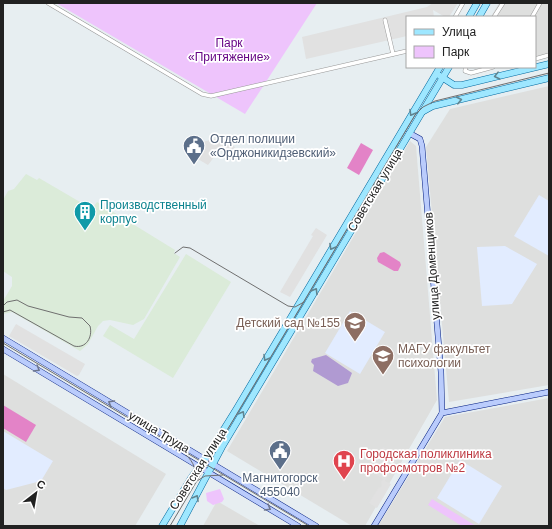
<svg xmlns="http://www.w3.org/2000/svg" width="552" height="529" viewBox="0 0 552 529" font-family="Arial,sans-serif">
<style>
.residential{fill:#dedfde}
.industrial{fill:#dbebd9}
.education{fill:#e2ecff}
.forest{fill:#b09ad2}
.park{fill:#eec4fc}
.pitch{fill:#e383c7}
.parking{fill:#e1e1e1}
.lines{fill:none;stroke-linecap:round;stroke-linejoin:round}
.street-casing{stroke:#989898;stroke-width:4.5}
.secondary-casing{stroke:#011c7f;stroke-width:6}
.primary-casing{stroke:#00679d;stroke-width:7}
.street{stroke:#fff;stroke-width:3.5}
.secondary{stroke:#baccfc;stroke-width:5}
.primary{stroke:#9ee7ff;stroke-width:6}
.tram{stroke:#6f6f6f;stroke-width:1}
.oneway{stroke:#608490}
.oneway2{stroke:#6e768e}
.labels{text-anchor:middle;stroke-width:3.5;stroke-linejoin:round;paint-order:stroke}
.park-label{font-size:12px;fill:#670786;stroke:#fff}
.service-label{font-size:12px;fill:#4e5e75;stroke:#fff;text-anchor:start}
.street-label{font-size:12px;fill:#212121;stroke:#fff}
.culture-label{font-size:12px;fill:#0d838f;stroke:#fff;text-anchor:start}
.education-label{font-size:12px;fill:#785e54;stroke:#fff;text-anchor:end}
.health-label{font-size:12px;fill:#be3a42;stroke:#fff;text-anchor:start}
</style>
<rect width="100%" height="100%" fill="#e7eef1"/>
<!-- residential -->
<g class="residential">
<path d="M499 3H549V57L535 60V17H491Z"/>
<path d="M549 86V385L449 402 426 147 450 109Z"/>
<path d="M410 141 416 146 437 400 365 526H352L227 451Z"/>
<path d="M3 374 166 474 135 526H3Z"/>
<path d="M549 398V526H378L445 417Z"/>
<path d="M217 501 260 526H203Z"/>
</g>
<!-- industrial -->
<g class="industrial">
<path d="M26 174 37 180 39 178 92 209 97 202 175 250 174 253 180 257 144 319 133 325 110 320 103 321 98 326 88 344 80 351 12 312 3 314V301L12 286V277L3 271V200L8 191 14 189Z"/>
<path d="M186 254 231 282 173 378 103 336 110 325 134 339Z"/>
</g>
<!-- education -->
<g class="education">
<path d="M539 195 549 201V256L514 236Z"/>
<path d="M505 246 537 264 512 304 482 306 477 247Z"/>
<path d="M350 311 385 332 360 374 325 353Z"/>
<path d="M3 431 53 461 41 481 6 490 3 488Z"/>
<path d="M460 460 502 486 479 524 437 498Z"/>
</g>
<!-- forest -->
<path class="forest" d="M326 355 352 373 348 383 338 386 313 371 314 365 311 362 312 359Z"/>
<!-- park -->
<g class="park">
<path d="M56 3H317L245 114Z"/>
<path d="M220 489 224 499 222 502 213 505 207 501 206 493Z"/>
<path d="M432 499 476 526H462L428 505Z"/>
</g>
<!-- pitch -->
<g class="pitch">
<path d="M361 143 373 150 359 175 347 168Z"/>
<path d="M384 252 400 262 401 265 398 271H394L378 262 377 258 380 253Z"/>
<path d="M3 405 36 425 26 442 3 428Z"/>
</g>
<!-- parking -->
<g class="parking">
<path d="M433 3H458L449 17H445L433 10 434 17H407V36L306 59 302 37 427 7Z"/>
<path d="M219 138 235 147 234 149 218 152 208 165 186 152 189 145Z"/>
<path d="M316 228 327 235 290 297 280 292 313 236 311 235Z"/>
<path d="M16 324 85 364 79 375 77 376 9 336Z"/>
<path d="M383 447 399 457 385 481 391 484 377 508 369 503 379 487 380 488 382 486 381 482 383 479 369 470Z"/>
</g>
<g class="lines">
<!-- street casing -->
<g class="street-casing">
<g id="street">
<path d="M48 3 202 94 211 96 407 51"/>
<path d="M455 17 463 3"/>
<path d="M494 17 503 3"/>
<path d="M532 17 540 3"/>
<path d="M385 20 393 54"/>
<path d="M535 59 549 55"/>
<path d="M466 67 465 71 471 73 493 67"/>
</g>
</g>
<!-- secondary casing -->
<g class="secondary-casing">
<g id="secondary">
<path d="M409 133 420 139 422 146 441 372 442 413"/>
<path d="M3 338 316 526"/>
<path d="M3 349 298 526"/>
<path d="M374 526 442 413 549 392"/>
</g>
</g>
<!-- primary casing -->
<g class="primary-casing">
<g id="primary">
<path d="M469 17 477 3"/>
<path d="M479 17 487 3"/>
<path d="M440 76 454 85H462L549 64"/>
<path d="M424 111 433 106 549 78"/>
<path d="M162 526 191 478 209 453 237 408 440 67"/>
<path d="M180 526 222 447 449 67"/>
</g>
</g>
<!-- street -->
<use href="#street" class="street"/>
<!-- secondary -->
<use href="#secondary" class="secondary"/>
<!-- primary -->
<use href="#primary" class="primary"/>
<!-- tram -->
<g class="tram">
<path d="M175 253 183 247 190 248 288 306 295 307 304 302"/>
<path d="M3 306 7 302 17 300 28 306 69 317 82 318 90 326C93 337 86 349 74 346L10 310 3 312"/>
<path d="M3 343 309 526"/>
<path d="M186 455C194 462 197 471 195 482"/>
<path d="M197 481 205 476 223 475"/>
<path d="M170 526 415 115 423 107 435 101 549 73"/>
</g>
</g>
<!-- one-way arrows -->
<defs><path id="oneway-chevron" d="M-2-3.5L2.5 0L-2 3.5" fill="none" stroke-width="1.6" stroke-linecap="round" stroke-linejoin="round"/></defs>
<g class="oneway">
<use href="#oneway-chevron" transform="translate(497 76) rotate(166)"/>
<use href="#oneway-chevron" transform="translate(459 100) rotate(-13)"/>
<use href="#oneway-chevron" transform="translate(412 113) rotate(121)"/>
<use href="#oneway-chevron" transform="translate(332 247) rotate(120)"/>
<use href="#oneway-chevron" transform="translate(315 291) rotate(-59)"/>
<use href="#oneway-chevron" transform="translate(266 358) rotate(121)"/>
<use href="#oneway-chevron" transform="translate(242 414) rotate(-59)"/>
<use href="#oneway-chevron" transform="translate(196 498) rotate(-60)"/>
</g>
<g class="oneway2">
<use href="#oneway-chevron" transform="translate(37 369) rotate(31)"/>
<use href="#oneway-chevron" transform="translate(111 403) rotate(-149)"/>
<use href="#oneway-chevron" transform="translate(268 508) rotate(31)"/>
</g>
<!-- icons -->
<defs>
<g id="civic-pin" transform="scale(1.15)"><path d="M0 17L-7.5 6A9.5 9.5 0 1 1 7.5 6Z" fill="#5c6f8a" stroke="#fff"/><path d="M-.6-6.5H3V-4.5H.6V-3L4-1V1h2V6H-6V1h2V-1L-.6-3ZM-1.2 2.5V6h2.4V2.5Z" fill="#fff"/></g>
<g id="building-pin" transform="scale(1.15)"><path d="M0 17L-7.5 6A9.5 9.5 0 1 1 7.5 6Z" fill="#0f9aa8" stroke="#fff"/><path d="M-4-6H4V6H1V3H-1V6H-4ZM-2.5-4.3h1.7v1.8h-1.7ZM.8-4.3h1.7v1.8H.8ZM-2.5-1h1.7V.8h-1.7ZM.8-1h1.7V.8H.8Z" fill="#fff"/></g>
<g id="school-pin" transform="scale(1.15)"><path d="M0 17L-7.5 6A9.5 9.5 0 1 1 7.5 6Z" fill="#8d6e63" stroke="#fff"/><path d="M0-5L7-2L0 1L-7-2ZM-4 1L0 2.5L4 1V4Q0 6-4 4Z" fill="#fff"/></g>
<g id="university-pin" transform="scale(1.15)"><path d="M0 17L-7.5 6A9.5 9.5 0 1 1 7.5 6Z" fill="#8d6e63" stroke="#fff"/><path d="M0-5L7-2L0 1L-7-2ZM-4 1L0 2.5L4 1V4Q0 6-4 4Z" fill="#fff"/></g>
<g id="hospital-pin" transform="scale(1.15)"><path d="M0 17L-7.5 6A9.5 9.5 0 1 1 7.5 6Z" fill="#e0444e" stroke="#fff"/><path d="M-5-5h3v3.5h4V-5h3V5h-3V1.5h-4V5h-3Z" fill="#fff"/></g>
</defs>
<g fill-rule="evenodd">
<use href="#civic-pin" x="194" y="146"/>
<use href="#building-pin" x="85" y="212"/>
<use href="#school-pin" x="355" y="323"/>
<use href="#university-pin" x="383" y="356"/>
<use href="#civic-pin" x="280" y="451"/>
<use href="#hospital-pin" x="344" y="461"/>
</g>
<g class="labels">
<!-- park labels -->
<g class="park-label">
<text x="229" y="47">Парк<tspan x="229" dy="14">«Притяжение»</tspan></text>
</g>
<!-- service labels -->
<g class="service-label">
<text x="210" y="143">Отдел полиции<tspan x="210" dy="14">«Орджоникидзевский»</tspan></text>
<text x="280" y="482" text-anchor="middle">Магнитогорск<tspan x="280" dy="14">455040</tspan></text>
</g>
<!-- street labels -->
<g class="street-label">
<text transform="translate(375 190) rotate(-59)" y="4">Советская улица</text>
<text transform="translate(432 266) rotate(-94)" y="4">улица Доменщиков</text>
<text transform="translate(159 432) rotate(31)" y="4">улица Труда</text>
<text transform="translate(198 469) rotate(-57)" y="4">Советская улица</text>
</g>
<!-- culture labels -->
<g class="culture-label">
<text x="100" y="209">Производственный<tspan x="100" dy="14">корпус</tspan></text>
</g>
<!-- education labels -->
<g class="education-label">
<text x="340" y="327">Детский сад №155</text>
<text x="398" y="353" text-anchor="start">МАГУ факультет<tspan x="398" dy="14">психологии</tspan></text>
</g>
<!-- health labels -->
<g class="health-label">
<text x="360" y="458">Городская поликлиника<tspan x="360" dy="14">профосмотров №2</tspan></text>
</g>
</g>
<!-- border -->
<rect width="552" height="529" fill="none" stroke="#212121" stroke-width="8"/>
<!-- legend -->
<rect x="406" y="16" width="130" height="52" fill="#ffffff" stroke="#a6a6a6"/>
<rect x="414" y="29" width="20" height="6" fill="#9ee7ff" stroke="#a6a6a6"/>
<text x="442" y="36" font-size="12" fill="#212121">Улица</text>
<rect x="414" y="46" width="20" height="12" fill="#eec4fc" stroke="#a6a6a6"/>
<text x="442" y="56" font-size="12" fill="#212121">Парк</text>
<!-- north arrow -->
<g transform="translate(36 493) rotate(31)" stroke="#ffffff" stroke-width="3" paint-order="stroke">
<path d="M0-3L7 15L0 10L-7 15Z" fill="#212121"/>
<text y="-6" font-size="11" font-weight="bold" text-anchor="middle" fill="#212121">С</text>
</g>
</svg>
